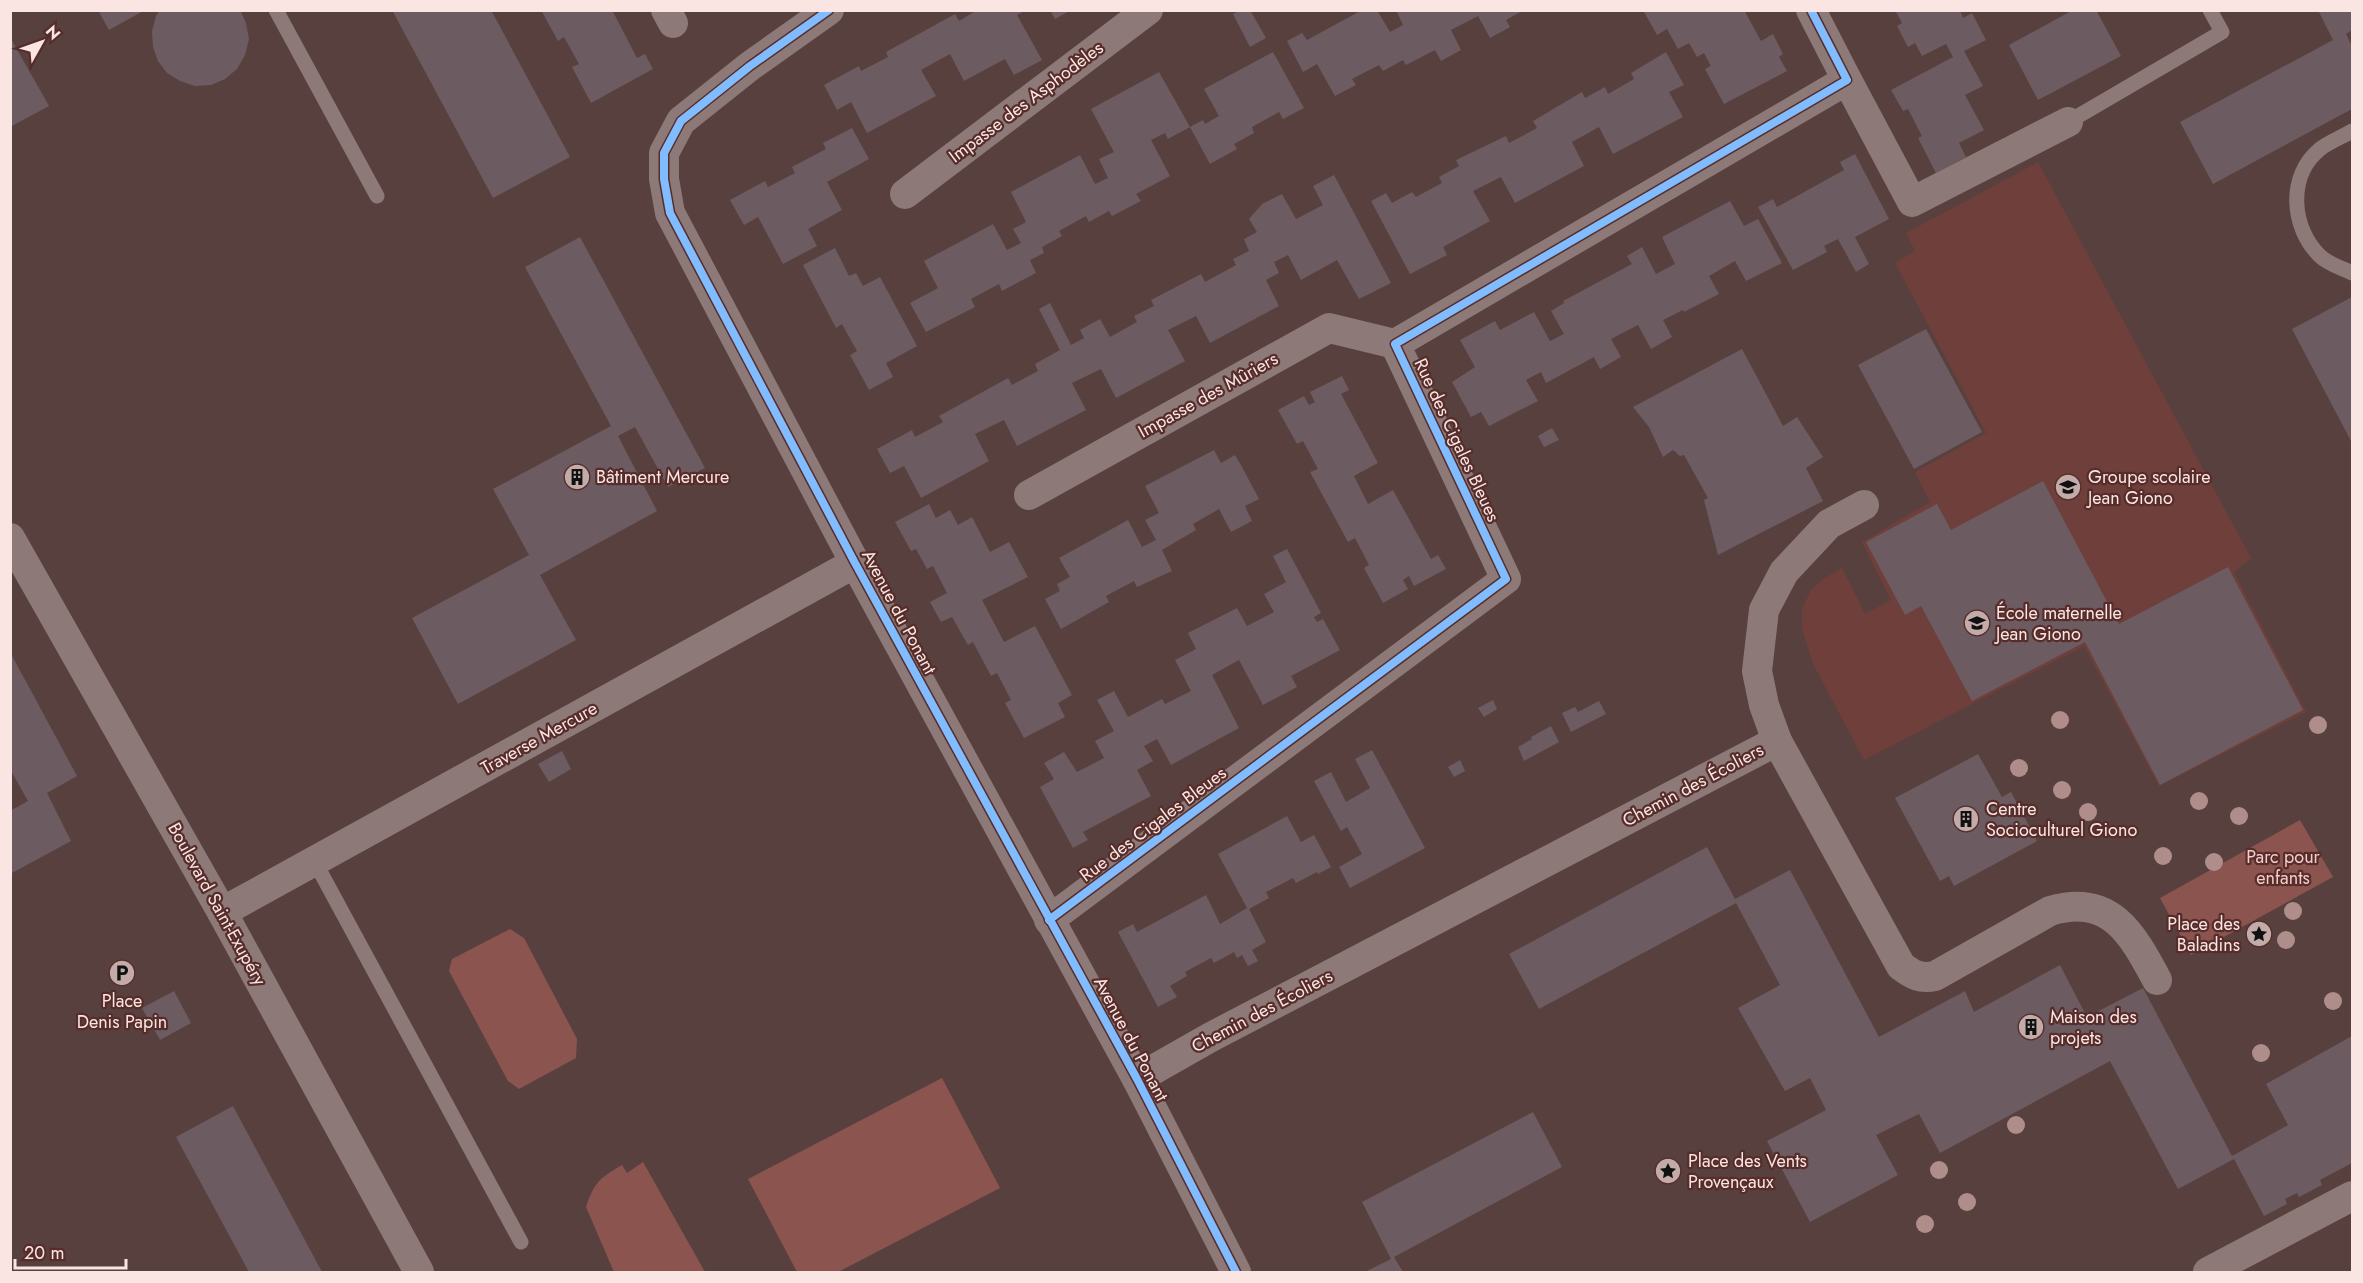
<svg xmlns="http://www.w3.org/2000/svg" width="2363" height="1283" viewBox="0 0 2363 1283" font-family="Jost,sans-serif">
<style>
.built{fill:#6e3f3b}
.green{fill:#8c544f}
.building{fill:#6c5b61}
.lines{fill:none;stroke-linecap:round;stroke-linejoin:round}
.service{stroke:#8d7a78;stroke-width:15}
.minor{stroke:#8d7a78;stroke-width:30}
.cycleway-casing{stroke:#562d2a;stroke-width:11}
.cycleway{stroke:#80bcff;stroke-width:8}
.tree{fill:#ae8d8a}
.labels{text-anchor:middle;stroke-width:4.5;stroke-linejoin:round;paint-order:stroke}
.street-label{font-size:18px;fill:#fbe5e3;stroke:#562d2a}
.poi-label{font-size:18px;fill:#fbe5e3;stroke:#562d2a;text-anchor:start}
.park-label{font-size:18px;fill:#f5ccc8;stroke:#562d2a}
</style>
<rect width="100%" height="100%" fill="#58403e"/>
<!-- built -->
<path class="built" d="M2038 162 2251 558 2234 572 2306 712 2159 786 2084 646 1864 760 1813 664 1802 629V609L1811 590 1825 578 1842 568 1865 614 1891 600 1862 542 1930 502 1915 472 1986 433 1895 263 1915 251 1906 233Z"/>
<!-- green -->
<g class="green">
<path d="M2300 820 2333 877 2191 955 2160 898Z"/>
<path d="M510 929 524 938 577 1039 576 1058 519 1089 508 1081 449 971 452 959Z"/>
<path d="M942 1078 1000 1188 838 1272H797L748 1179Z"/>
<path d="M643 1162 705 1272H614L586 1207C595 1181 599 1179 622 1165L627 1173Z"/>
</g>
<!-- building -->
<g class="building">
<path d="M98 10H145L109 30Z"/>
<path d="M160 10H240L246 23 249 39 245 55 237 69 225 79 211 85 195 86 180 81 167 73 158 61 153 47 152 31 156 16Z"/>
<path d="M392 10H491L570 157 493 198Z"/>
<path d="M541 10H612L637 58 645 54 653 69 591 103 572 67 579 64 564 37 558 41Z"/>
<path d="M977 10H1026L1017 15 1042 60 1014 75 1005 59 964 81 950 54 921 70 936 96 867 133 851 102 837 110 824 85 859 66 861 71 888 57 886 52 955 14 959 21Z"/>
<path d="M1050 10H1071L1055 19Z"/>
<path d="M1240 10H1250L1266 38 1250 47 1233 14Z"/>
<path d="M1362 10H1377L1390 32 1403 25 1396 10H1524L1506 20 1510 27 1490 38 1478 16 1451 30 1461 50 1441 61 1435 50 1406 65 1403 60 1383 71 1379 65 1352 79 1356 85 1335 96 1317 64 1303 72 1287 41 1302 33 1307 40Z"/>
<path d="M1643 10H1744L1761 41 1773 34 1783 54 1779 57 1787 71 1724 104 1705 69 1711 66 1704 53 1697 57 1689 43 1678 49 1667 29 1657 35Z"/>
<path d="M1895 10H1960L1963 18 1972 13 1986 40 1964 51 1983 86 1965 95 1984 130 1959 143 1966 157 1936 173 1918 138 1922 136 1908 109 1903 111 1891 90 1953 57 1946 44 1922 56 1915 43 1908 47 1897 26 1902 23Z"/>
<path d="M2073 10H2096L2121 56 2038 100 2009 45Z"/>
<path d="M2318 10H2352V30L2346 34 2352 46V109L2213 184 2180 122 2333 40Z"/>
<path d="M10 37 49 106 10 127Z"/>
<path d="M1273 52 1304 108 1283 119 1279 112 1252 127 1254 133 1234 144 1237 149 1210 164 1190 127 1203 120 1205 124 1219 116 1204 89Z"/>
<path d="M1666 52 1684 85 1669 92 1683 117 1613 154 1599 127 1572 142 1584 166 1515 203 1501 177 1473 191 1490 221 1443 247 1447 255 1410 274 1371 201 1386 193 1392 203 1412 192 1416 197 1442 183 1439 177 1459 166 1456 160 1506 136 1509 143 1537 128 1533 121 1582 92 1585 98 1605 87 1608 94 1634 79 1631 73Z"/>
<path d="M1159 72 1190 127 1168 139 1165 133 1151 140 1170 176 1136 194 1141 201 1112 216 1109 211 1089 222 1086 216 1059 231 1062 236 1042 247 1044 253 1030 260 1036 273 1002 291 999 284 971 299 975 307 926 332 910 303 938 288 924 261 993 224 1007 250 1021 243 1013 229 1026 222 1011 192 1080 155 1095 184 1108 178 1099 159 1114 152 1091 109Z"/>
<path d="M852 128 869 159 827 182 842 210 808 229 817 246 783 264 758 217 744 225 730 200 765 181 768 187 795 173 792 167 826 149 823 143Z"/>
<path d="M1855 154 1889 219 1855 237 1869 264 1856 272 1838 239 1824 246 1827 252 1793 270 1758 207 1773 199 1777 207 1844 170 1840 162Z"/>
<path d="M1334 175 1391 283 1359 299 1337 260 1301 280 1288 255 1274 262 1279 273 1266 280 1279 306 1210 343 1196 316 1168 330 1185 361 1116 398 1101 369 1072 383 1086 410 1017 446 1004 420 975 434 989 461 921 498 904 466 890 473 877 449 912 430 915 437 943 422 939 416 1008 378 1012 385 1038 371 1035 364 1060 350 1039 309 1050 303 1071 345 1084 338 1080 330 1100 319 1110 337 1137 322 1134 316 1154 306 1151 300 1201 274 1205 282 1236 265 1233 259 1249 251 1244 239 1257 232 1249 219 1262 204 1282 194 1296 219 1323 205 1313 186Z"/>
<path d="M1730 201 1744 226 1758 219 1782 263 1746 281 1735 261 1709 276 1719 294 1684 312 1683 310 1663 320 1672 337 1651 349 1638 325 1611 339 1621 357 1600 369 1594 357 1546 383 1541 372 1526 380 1538 401 1489 426 1481 412 1471 417 1452 382 1475 367 1460 340 1495 321 1500 330 1534 312 1550 341 1564 334 1551 311 1564 303 1563 301 1632 264 1627 256 1642 247 1656 274 1675 264 1662 237Z"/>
<path d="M580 237 705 468 668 487 635 427 618 436 657 511 540 575 576 640 458 704 412 618 529 555 493 489 611 426 525 267Z"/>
<path d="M835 248 849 276 856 273 863 286 880 277 917 346 886 363 893 377 869 390 850 355 857 351 842 324 836 328 803 265Z"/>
<path d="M2352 297V443L2292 329Z"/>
<path d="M1926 329 1982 432 1914 469 1858 365Z"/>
<path d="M1742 349 1783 426 1797 417 1823 457 1806 468 1823 501 1718 555 1704 500 1708 498 1684 455 1680 456 1673 450 1663 457 1649 427 1633 407Z"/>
<path d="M1342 376 1349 390 1341 394 1378 463 1354 476 1368 504 1393 490 1431 559 1438 555 1446 569 1414 586 1409 576 1403 580 1408 589 1383 603 1364 568 1369 565 1355 538 1348 542 1310 472 1318 469 1303 441 1297 444 1278 410 1304 396 1309 405 1315 402 1310 392Z"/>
<path d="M1552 428 1559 440 1544 447 1538 436Z"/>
<path d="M1214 450 1221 463 1235 455 1242 467 1259 499 1245 506 1252 521 1231 532 1219 509 1193 524 1196 530 1162 550 1172 571 1137 587 1134 581 1106 596 1109 602 1061 629 1045 599 1060 591 1057 584 1070 577 1059 558 1128 520 1142 547 1156 540 1145 520 1159 513 1145 486Z"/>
<path d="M2043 481 2119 624 2228 567 2303 710 2160 785 2085 642 1972 701 1921 606 1905 615 1866 542 1937 504 1951 530Z"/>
<path d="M929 504 936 518 950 510 958 525 972 517 990 552 1009 542 1028 577 982 600 1004 642 1035 626 1072 695 1058 703 1065 717 1024 738 1005 703 1011 700 997 673 991 676 973 642 968 645 952 617 941 622 930 602 947 593 933 566 927 569 916 549 911 551 895 522Z"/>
<path d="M1287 549 1321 613 1314 617 1317 622 1323 619 1340 650 1291 676 1297 687 1263 705 1239 660 1212 675 1239 728 1171 765 1157 739 1144 746 1153 761 1137 770 1151 796 1083 832 1088 840 1073 848 1040 787 1054 779 1044 763 1064 752 1077 772 1104 758 1095 741 1114 731 1097 700 1114 691 1128 717 1162 699 1165 704 1191 691 1175 660 1196 649 1188 633 1237 608 1247 626 1274 612 1264 594 1286 582 1273 556Z"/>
<path d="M10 652 77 776 47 793 71 841 10 874V811L28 801 10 769Z"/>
<path d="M1493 700 1497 709 1484 717 1478 708Z"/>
<path d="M1599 701 1606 714 1571 732 1562 713 1575 707 1578 712Z"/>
<path d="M1551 726 1559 742 1524 761 1518 747 1532 739 1531 737Z"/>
<path d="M1372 750 1425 848 1350 888 1339 867 1362 854 1347 827 1341 831 1314 781 1331 772 1346 802 1370 788 1355 759Z"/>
<path d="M562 751 571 769 549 782 538 764Z"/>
<path d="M1978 754 2002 797 2011 792 2037 841 1954 886 1949 876 1940 881 1895 798Z"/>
<path d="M1460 760 1465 771 1454 777 1448 767Z"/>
<path d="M1287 816 1301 842 1314 835 1331 867 1318 874 1317 872 1296 883 1293 878 1266 892 1269 898 1249 909 1266 942 1252 950 1258 961 1248 966 1242 955 1237 958 1234 952 1214 963 1211 958 1185 972 1187 976 1170 986 1177 997 1158 1007 1118 932 1133 924 1137 932 1206 895 1220 924 1247 908 1218 854Z"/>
<path d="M1707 847 1735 899 1790 870 1879 1037 1965 991 1974 1012 2060 965 2087 1017 2143 988 2232 1156 2288 1125 2266 1084 2352 1036V1163L2320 1180 2322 1185 2299 1197 2297 1193 2285 1199 2287 1204 2264 1216 2234 1159 2178 1189 2110 1061 1940 1153 1919 1114 1876 1135 1898 1175 1810 1222 1767 1141 1826 1110 1810 1078 1785 1091 1738 1008 1780 985 1736 903 1539 1009 1509 954Z"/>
<path d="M174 991 191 1023 160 1040 142 1008Z"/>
<path d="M233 1106 322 1272H249L176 1137Z"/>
<path d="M1533 1112 1562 1167 1394 1257 1403 1272H1365L1391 1259 1362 1202Z"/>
</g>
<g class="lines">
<!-- service -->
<g class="service">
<path d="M276 10 377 196"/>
<path d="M2068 122 2222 32 2210 10"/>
<path d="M2352 131C2342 137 2329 142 2320 149 2287 176 2291 228 2320 256 2328 264 2342 268 2352 273"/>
<path d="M315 862 521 1242"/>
</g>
<!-- minor -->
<g class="minor">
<path d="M666 10 673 23"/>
<path d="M829 10 750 66 681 121 664 153V179L670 213 855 563 1137 1079 1236 1272"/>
<path d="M1847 80 1912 202 2068 122"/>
<path d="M905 194 1148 10"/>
<path d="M1029 495 1329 328 1395 344"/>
<path d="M1864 505 1829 524 1784 572 1764 610 1757 671 1764 705 1777 741 1901 966C1913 975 1920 979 1935 976L2050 911C2110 893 2132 933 2157 980"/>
<path d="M10 538 222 912 419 1272"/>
<path d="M222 912 855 563"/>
<path d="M1049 920 1506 579 1395 344 1847 80 1811 10"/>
<path d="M1137 1079 1211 1037 1777 741"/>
<path d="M2208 1272 2352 1196"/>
</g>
<!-- cycleway casing -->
<g class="cycleway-casing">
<g id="cycleway">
<path d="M829 10 750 66 681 121 664 153V179L670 213 855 563 1137 1079 1236 1272"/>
<path d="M1049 920 1506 579 1395 344 1847 80 1811 10"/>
</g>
</g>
<!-- cycleway -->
<use href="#cycleway" class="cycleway"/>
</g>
<!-- trees -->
<g class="tree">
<circle cx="2060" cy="720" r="9"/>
<circle cx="2318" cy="725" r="9"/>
<circle cx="2019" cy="768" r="9"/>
<circle cx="2062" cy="790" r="9"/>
<circle cx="2199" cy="801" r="9"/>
<circle cx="2088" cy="812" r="9"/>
<circle cx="2239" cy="816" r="9"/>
<circle cx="2163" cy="856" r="9"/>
<circle cx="2214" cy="862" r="9"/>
<circle cx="2293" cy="911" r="9"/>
<circle cx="2286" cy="940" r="9"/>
<circle cx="2333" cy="1001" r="9"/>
<circle cx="2261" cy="1053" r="9"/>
<circle cx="2016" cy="1125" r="9"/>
<circle cx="1939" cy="1170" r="9"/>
<circle cx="1967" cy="1202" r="9"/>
<circle cx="1925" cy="1224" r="9"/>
</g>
<!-- icons -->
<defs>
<g id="building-disc" transform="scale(1.35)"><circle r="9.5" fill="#c2aba9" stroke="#562d2a"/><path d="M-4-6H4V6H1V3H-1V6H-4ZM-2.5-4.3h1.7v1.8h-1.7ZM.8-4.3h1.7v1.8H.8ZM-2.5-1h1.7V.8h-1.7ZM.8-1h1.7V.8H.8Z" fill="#111"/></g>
<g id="school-disc" transform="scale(1.35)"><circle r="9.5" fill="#c2aba9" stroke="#562d2a"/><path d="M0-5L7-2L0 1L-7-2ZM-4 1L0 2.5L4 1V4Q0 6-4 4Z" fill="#111"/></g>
<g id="sight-disc" transform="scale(1.35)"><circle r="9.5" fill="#c2aba9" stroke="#562d2a"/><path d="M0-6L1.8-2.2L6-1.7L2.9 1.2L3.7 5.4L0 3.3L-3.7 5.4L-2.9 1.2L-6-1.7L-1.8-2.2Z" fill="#111"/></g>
<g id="parking-disc" transform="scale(1.35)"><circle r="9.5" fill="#c2aba9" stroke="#562d2a"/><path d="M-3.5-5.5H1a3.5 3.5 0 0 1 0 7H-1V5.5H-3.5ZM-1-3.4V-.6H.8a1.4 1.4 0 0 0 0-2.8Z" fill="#111"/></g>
</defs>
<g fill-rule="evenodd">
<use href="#building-disc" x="577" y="477"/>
<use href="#school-disc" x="2068" y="487"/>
<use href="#school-disc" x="1977" y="623"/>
<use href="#building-disc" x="1966" y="819"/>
<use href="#sight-disc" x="2259" y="934"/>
<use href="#parking-disc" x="122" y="973"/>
<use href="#building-disc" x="2031" y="1027"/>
<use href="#sight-disc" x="1668" y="1171"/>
</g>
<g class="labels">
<!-- street labels -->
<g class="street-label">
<text transform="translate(1026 102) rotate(-37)" y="6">Impasse des Asphodèles</text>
<text transform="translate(1208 395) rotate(-29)" y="6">Impasse des Mûriers</text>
<text transform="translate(1457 440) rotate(65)" y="6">Rue des Cigales Bleues</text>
<text transform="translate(899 612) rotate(62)" y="6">Avenue du Ponant</text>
<text transform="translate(539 738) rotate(-29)" y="6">Traverse Mercure</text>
<text transform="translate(1693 785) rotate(-28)" y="6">Chemin des Écoliers</text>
<text transform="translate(1153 824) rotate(-37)" y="6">Rue des Cigales Bleues</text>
<text transform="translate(217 904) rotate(61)" y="6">Boulevard Saint-Exupéry</text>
<text transform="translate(1262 1011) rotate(-28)" y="6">Chemin des Écoliers</text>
<text transform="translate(1131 1039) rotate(62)" y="6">Avenue du Ponant</text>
</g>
<!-- poi labels -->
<g class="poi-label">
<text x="596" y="483">Bâtiment Mercure</text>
<text x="2088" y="483">Groupe scolaire<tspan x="2088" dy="21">Jean Giono</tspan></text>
<text x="1996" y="619">École maternelle<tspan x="1996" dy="21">Jean Giono</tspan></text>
<text x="1986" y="815">Centre<tspan x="1986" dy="21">Socioculturel Giono</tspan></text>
<text x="2240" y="930" text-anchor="end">Place des<tspan x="2240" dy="21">Baladins</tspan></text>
<text x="122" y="1007" text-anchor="middle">Place<tspan x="122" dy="21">Denis Papin</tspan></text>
<text x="2050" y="1023">Maison des<tspan x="2050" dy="21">projets</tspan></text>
<text x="1688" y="1167">Place des Vents<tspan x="1688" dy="21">Provençaux</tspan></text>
</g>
<!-- park labels -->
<g class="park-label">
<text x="2283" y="863">Parc pour<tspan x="2283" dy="21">enfants</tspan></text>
</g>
</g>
<!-- border -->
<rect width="2363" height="1283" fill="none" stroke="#fbe5e3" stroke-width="24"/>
<!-- north arrow -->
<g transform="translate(42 42) rotate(50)" stroke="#562d2a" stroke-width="4.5" paint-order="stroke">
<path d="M0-4.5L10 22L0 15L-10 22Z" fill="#fbe5e3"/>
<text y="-9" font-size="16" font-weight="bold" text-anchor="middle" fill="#fbe5e3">N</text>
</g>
<!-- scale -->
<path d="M15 1259v9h111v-9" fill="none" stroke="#fbe5e3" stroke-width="3"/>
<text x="24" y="1259" font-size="18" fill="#fbe5e3" stroke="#562d2a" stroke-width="4.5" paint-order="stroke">20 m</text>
</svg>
